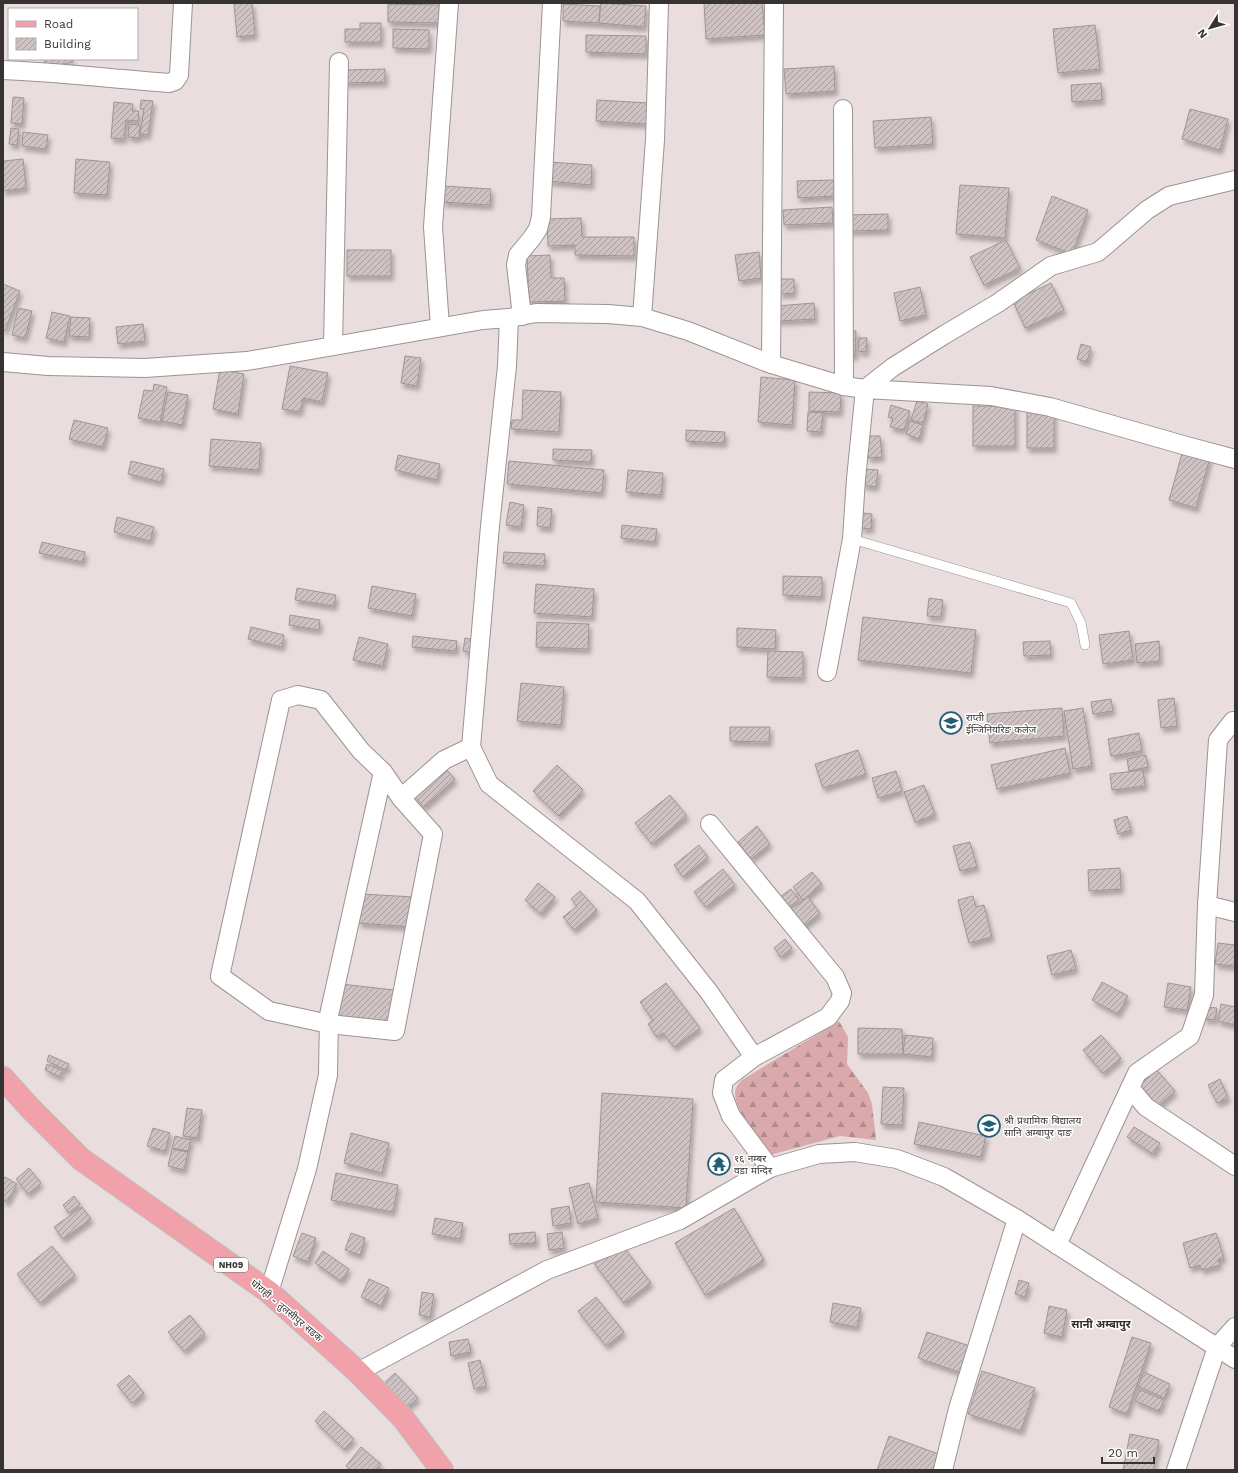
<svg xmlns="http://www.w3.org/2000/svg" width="1238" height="1473" viewBox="0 0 1238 1473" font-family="'Work Sans','Noto Sans Devanagari',sans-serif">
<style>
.forest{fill:url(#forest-firs)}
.building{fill:url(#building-hatch);stroke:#a09595;filter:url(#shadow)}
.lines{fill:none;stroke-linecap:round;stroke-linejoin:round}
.lane-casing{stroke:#9d9292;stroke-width:10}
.street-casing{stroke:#9d9292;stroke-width:20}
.primary-casing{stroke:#bfbebe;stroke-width:24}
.lane{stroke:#fff;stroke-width:9}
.street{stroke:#fff;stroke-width:18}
.primary{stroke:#f0a1aa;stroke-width:22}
.labels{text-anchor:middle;stroke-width:3;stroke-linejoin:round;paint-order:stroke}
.shield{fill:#fff;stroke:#747070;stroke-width:1}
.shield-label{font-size:9px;font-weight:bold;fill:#383333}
.poi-label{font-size:10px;fill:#383333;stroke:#fff;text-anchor:start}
.street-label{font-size:10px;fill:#383333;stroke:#fff}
.neighbourhood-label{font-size:11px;font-weight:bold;fill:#342b2c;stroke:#fff}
</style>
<defs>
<pattern id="forest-firs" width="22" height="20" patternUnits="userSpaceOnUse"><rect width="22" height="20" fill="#d9a9ab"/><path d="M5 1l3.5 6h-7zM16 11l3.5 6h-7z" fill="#b18a8c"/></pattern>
<pattern id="building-hatch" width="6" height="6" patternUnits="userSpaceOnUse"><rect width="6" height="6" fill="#cec2c3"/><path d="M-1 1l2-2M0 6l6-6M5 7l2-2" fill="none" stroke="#a89e9f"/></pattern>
<filter id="shadow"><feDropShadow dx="2.5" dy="4.5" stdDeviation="2" flood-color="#0004"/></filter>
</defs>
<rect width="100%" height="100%" fill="#e9dddd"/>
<!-- forest -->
<path class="forest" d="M839 1021 848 1037 847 1064 868 1093 872 1104 876 1140 840 1136 770 1155C760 1140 735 1112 735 1093 735 1088 738 1084 742 1080Z"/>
<!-- building -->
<g class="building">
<path d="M234 3H252L255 35 237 37Z"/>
<path d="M601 3 646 6 644 27 599 23Z"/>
<path d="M704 3H762L765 35 706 39Z"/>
<path d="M388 4 440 5 439 23 388 22Z"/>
<path d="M563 4 600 6 599 23 563 21Z"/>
<path d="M360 23H381V42H345V29H360Z"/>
<path d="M1095 25 1100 69 1058 73 1053 29Z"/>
<path d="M393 29 429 30V49L393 48Z"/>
<path d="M586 35 646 36V54L586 52Z"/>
<path d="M44 59H73V62L46 68Z"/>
<path d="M834 66 835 91 786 94 784 69Z"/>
<path d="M385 69V82L345 83V70Z"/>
<path d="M1101 83 1102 100 1072 102 1071 85Z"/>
<path d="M13 97 24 98 22 124 11 123Z"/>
<path d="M141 100 153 101 148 135 140 134 144 109H140Z"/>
<path d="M597 100 649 103 648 124 596 121Z"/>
<path d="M114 102 133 104 132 111H139L138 121 126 120 124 139 111 138Z"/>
<path d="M1190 109 1228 119 1220 150 1182 139Z"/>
<path d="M931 117 933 144 875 148 873 121Z"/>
<path d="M129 124 140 125 139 138 128 137Z"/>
<path d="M11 128 19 129 17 145 9 144Z"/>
<path d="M23 132 48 135 46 149 22 146Z"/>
<path d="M23 159 26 188 3 191V161Z"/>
<path d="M76 159 110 162 107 195 74 193Z"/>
<path d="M550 162 592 165 591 185 548 181Z"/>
<path d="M834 180V196L798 198 797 181Z"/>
<path d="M960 185 1009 188 1005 238 956 234Z"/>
<path d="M444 186 491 189 490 205 443 202Z"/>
<path d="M1052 196 1088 210 1072 254 1036 240Z"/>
<path d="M832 207 833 223 784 225 783 210Z"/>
<path d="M888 214V230L847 231 846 215Z"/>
<path d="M581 218 582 237H634V256L575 255V245L548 246 547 219Z"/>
<path d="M1006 240 1020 268 984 285 970 257Z"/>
<rect x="347" y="250" width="44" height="26"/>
<path d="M759 252 761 278 739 281 735 255Z"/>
<path d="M550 255 551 278H564L565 301 529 302 527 256Z"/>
<path d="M779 279H794V293L780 294Z"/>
<path d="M1051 283 1064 310 1025 328 1013 301Z"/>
<path d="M3 284 20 291 5 331 3 330Z"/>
<path d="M920 287 926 315 900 321 894 293Z"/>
<path d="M814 303 815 319 777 321 776 306Z"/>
<path d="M18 308 32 311 25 338 12 335Z"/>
<path d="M52 312 70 316 64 342 46 338Z"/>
<path d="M71 317 90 318 89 337 69 336Z"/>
<path d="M143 324 145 341 118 344 116 327Z"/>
<path d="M842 330 856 331 855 356 841 355Z"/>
<path d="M859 338H867L866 352 858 351Z"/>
<path d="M1081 344 1091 347 1087 362 1077 359Z"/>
<path d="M405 356 421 358 417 386 401 383Z"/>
<path d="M290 366 328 373 322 402 303 398 300 412 282 409Z"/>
<path d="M220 369 244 374 238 414 213 409Z"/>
<path d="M761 377 795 380 792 425 758 422Z"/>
<path d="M154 384 167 387 160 422 138 418 144 390 153 391Z"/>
<path d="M523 390 561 392 559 432 511 429 512 420H522Z"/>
<path d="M168 392 188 395 182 425 162 421Z"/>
<path d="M809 392 841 393 840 412 809 411Z"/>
<path d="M917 401 928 404 923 423 911 420Z"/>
<path d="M891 405 910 411 904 430 890 427 893 418 888 417Z"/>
<rect x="973" y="406" width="42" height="40"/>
<path d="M808 412 823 413 821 432 807 431Z"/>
<rect x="1027" y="412" width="27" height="36"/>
<path d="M74 420 108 428 103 447 69 439Z"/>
<path d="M910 421 923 425 919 439 906 434Z"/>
<path d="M686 430 725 432 724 443 686 441Z"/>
<path d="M867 436H880L882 457 868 458Z"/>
<path d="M211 439 261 443 259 470 209 466Z"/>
<path d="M553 449 592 450 591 462 553 460Z"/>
<path d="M1183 450 1210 457 1196 508 1169 500Z"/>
<path d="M398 455 440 464 437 480 395 470Z"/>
<path d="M131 461 164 469 161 482 128 474Z"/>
<path d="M509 461 604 470 602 493 507 484Z"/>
<path d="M865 469 878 470 876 487 863 485Z"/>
<path d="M628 470 663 473 661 495 626 492Z"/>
<path d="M510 502 524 505 521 527 506 525Z"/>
<path d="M538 507 552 509 550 528 537 526Z"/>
<path d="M863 513 872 514 871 529 861 528Z"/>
<path d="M117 517 154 527 150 541 114 532Z"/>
<path d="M622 525 657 529 655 542 621 538Z"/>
<path d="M42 542 85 552 83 562 39 553Z"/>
<path d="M504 552 545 554 544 566 503 563Z"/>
<path d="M783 576 822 577V597L783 595Z"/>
<path d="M536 584 594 589 592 617 534 613Z"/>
<path d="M372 586 416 594 412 616 368 608Z"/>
<path d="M297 588 336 595 334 606 295 600Z"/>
<path d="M929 598 943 600 941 617 927 616Z"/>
<path d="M290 615 320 620 319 630 289 625Z"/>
<path d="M863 617 976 630 971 673 858 660Z"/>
<path d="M537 622 589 624 588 649 536 647Z"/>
<path d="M251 627 284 635 282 647 248 639Z"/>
<path d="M737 628 776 630 775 649 737 647Z"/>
<path d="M1129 631 1133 660 1103 664 1099 635Z"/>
<path d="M413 636 457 641 456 651 412 647Z"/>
<path d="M359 637 388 644 383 666 353 660Z"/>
<path d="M465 638 475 640 473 653 463 651Z"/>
<path d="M1050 641 1051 655 1024 656 1023 642Z"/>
<path d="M1159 641 1160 661 1137 663 1135 644Z"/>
<path d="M768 651 803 652V678L767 677Z"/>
<path d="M521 683 564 687 561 725 517 721Z"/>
<path d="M1174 698 1177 726 1161 728 1158 700Z"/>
<path d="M1111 699 1113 711 1093 714 1091 702Z"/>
<path d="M1062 708 1064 736 990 743 987 714Z"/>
<path d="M1083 708 1092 766 1073 769 1064 711Z"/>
<path d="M730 727H770L769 742 730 741Z"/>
<path d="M1139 733 1142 751 1111 756 1108 739Z"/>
<path d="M1065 748 1070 773 997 789 991 765Z"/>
<path d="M858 750 866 774 823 788 815 764Z"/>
<path d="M1146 755 1148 767 1129 771 1127 759Z"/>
<path d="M557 765 583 790 559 816 533 791Z"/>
<path d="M446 769 455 779 424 807 415 797Z"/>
<path d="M1143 770 1145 786 1112 790 1110 774Z"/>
<path d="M896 771 902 791 878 798 872 778Z"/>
<path d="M924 785 935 815 915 822 904 792Z"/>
<path d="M670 795 687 816 652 844 635 823Z"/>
<path d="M1127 816 1131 830 1118 834 1114 820Z"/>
<path d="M757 826 770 844 751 859 738 842Z"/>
<path d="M970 842 977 867 960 871 953 846Z"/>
<path d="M699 845 708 857 683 877 674 865Z"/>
<path d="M1120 868 1121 889 1089 891 1088 870Z"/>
<path d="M723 869 735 885 706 907 694 892Z"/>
<path d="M812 872 822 884 803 900 793 887Z"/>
<path d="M538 883 555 897 541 914 525 900Z"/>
<path d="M791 889 799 900 787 908 780 897Z"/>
<path d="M580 891 597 910 574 930 563 917 577 906 571 899Z"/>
<path d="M361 894 415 897 413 927 359 923Z"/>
<path d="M973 896 976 907 984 905 992 937 969 943 958 900Z"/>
<path d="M808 897 820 913 801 928 788 911Z"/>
<path d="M785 939 792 948 781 957 774 948Z"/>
<path d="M1218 943 1235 945V966L1215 964Z"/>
<path d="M1071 950 1076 969 1052 975 1047 956Z"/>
<path d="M1102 982 1128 996 1118 1014 1092 1000Z"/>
<path d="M666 983 700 1028 674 1047 663 1033 657 1037 648 1024 653 1020 640 1002Z"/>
<path d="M1168 983 1191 987 1187 1010 1164 1007Z"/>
<path d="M341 984 394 990 390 1023 338 1017Z"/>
<path d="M1221 1004 1235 1007V1025L1218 1021Z"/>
<path d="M1206 1007 1217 1008 1215 1020 1204 1019Z"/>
<path d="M858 1028 902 1029 903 1054H858Z"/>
<path d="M905 1035 933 1038 932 1057 903 1054Z"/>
<path d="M1101 1035 1121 1058 1103 1073 1083 1050Z"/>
<path d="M49 1055 69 1064 66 1070 47 1061Z"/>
<path d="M47 1064 63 1071 60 1077 45 1070Z"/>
<path d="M1156 1069 1175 1091 1158 1106 1139 1085Z"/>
<path d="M1220 1079 1228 1098 1217 1103 1208 1085Z"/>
<path d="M883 1087 904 1088 902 1125 881 1124Z"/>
<path d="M602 1093 693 1099 686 1208 596 1202Z"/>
<path d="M187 1108 202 1110 198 1138 183 1136Z"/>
<path d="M919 1122 986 1136 981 1157 914 1144Z"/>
<path d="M1134 1127 1160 1143 1153 1154 1127 1137Z"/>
<path d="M153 1128 170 1133 165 1151 147 1146Z"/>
<path d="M351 1133 389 1143 382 1173 344 1163Z"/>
<path d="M175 1136 191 1140 188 1151 172 1148Z"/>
<path d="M172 1149 188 1152 184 1170 168 1166Z"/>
<path d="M29 1168 41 1183 28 1194 16 1179Z"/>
<path d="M336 1173 398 1185 393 1212 331 1200Z"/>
<path d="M5 1177 17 1184 7 1202 3 1200V1181Z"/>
<path d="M589 1183 598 1218 578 1224 569 1188Z"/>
<path d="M74 1196 80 1204 69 1213 63 1205Z"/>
<path d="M569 1206 571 1223 553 1226 551 1209Z"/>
<path d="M82 1207 91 1219 63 1239 54 1227Z"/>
<path d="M734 1208 764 1260 705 1295 675 1243Z"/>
<path d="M435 1218 463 1223 460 1239 432 1234Z"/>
<path d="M535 1232 536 1243 510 1244 509 1234Z"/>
<path d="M562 1232 564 1248 549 1250 547 1234Z"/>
<path d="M302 1233 316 1238 308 1262 293 1256Z"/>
<path d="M351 1233 365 1238 360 1255 345 1250Z"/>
<path d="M1216 1233 1224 1258 1218 1260 1220 1265 1202 1270 1200 1265 1190 1268 1183 1243Z"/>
<path d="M620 1242 651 1283 624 1303 593 1262Z"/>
<path d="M52 1246 75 1275 40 1303 17 1274Z"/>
<path d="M323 1251 349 1269 341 1281 315 1263Z"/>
<path d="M369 1279 389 1288 381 1306 361 1297Z"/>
<path d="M1019 1280 1029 1283 1025 1297 1015 1294Z"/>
<path d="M422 1292 434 1294 430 1317 419 1315Z"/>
<path d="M596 1297 624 1332 606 1346 578 1311Z"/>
<path d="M833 1303 861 1308 857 1327 830 1322Z"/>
<path d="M1049 1306 1067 1310 1062 1337 1044 1333Z"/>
<path d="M190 1315 205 1334 184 1351 168 1332Z"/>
<path d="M927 1332 973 1347 964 1374 918 1358Z"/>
<path d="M1132 1337 1151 1343 1127 1414 1109 1407Z"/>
<path d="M468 1339 471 1352 451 1356 449 1342Z"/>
<path d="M480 1360 486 1386 474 1389 468 1363Z"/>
<path d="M982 1371 1035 1388 1021 1431 968 1414Z"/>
<path d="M1144 1372 1170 1384 1164 1398 1138 1386Z"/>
<path d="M395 1373 418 1398 405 1409 383 1384Z"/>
<path d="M129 1375 144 1393 132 1403 117 1385Z"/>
<path d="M1140 1390 1164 1400 1159 1411 1135 1401Z"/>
<path d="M324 1411 354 1439 344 1449 315 1421Z"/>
<path d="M1130 1434 1159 1440 1153 1470H1123Z"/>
<path d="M889 1436 944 1456 939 1470H877Z"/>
<path d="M361 1447 381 1464 375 1470H350L346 1466Z"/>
</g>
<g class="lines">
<!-- lane casing -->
<g class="lane-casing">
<path id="lane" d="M852 539 1071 603 1081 623 1085 645"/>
</g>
<!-- street casing -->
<g class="street-casing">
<g id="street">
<path d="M3 70C58 72 113 79 169 83L175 81 179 75 183 3"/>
<path d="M843 109 844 386"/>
<path d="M522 316 516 265 518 255 532 238 538 229 541 217 552 3"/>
<path d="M642 317 655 140 659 3"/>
<path d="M440 327 433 227 449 3"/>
<path d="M333 346 339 62"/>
<path d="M3 362 48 366 145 368 247 361 483 320 509 318 536 313 608 314 642 317 688 331 771 364 844 386 865 389 893 367 944 335 998 303 1051 266 1098 252 1147 210 1169 196 1235 180"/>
<path d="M771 364 774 3"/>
<path d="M827 672 852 539 856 479 865 389 991 396 1050 407 1183 445 1235 459"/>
<path d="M298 695 321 700 361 751 383 772 401 798 433 834 395 1031 329 1024 269 1011 220 976 281 700Z"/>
<path d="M1235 721H1233L1218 740 1207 905 1204 995 1190 1036 1137 1073 1130 1088 1146 1107 1235 1166"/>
<path d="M471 747 489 784 637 901 709 992 754 1057"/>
<path d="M401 798 444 760 471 747 490 526 507 366 509 318"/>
<path d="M710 824 835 977 842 993 840 1001 828 1017 754 1057 724 1080 722 1093 731 1116 770 1168"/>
<path d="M1207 905 1235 912"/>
<path d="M1057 1245 1130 1088"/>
<path d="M269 1292 307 1169 328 1075 329 1015 383 772"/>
<path d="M358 1372 547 1270 680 1220 770 1168 819 1154 855 1152 897 1159 944 1177 1017 1219 1235 1359"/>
<path d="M943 1470 958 1409 1017 1219"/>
<path d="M1176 1470 1217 1347 1235 1327"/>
</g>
</g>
<!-- primary casing -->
<g class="primary-casing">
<path id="primary" d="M3 1078 30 1108 81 1159 269 1292 358 1372 403 1418 442 1470"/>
</g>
<!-- lane -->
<use href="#lane" class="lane"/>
<!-- street -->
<use href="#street" class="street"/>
<!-- primary -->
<use href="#primary" class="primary"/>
</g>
<!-- icons -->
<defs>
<g id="school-ring" transform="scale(1.15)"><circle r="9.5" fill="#fff" stroke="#215f76" stroke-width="1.5"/><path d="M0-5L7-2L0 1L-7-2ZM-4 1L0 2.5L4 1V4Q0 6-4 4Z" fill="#215f76"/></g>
<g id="temple-ring" transform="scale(1.15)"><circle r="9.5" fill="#fff" stroke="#215f76" stroke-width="1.5"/><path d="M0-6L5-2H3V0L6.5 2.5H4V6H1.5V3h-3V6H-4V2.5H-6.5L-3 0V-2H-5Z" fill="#215f76"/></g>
</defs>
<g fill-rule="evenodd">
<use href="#school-ring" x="951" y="723"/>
<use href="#school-ring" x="989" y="1126"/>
<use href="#temple-ring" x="719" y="1164"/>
</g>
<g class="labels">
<!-- shield labels -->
<rect class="shield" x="214" y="1258" width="34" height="14" rx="3"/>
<g class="shield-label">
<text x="231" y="1268">NH09</text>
</g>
<!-- poi labels -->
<g class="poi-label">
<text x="966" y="721">राप्ती<tspan x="966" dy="12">ईन्जिनियरिङ कलेज</tspan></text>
<text x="1004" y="1124">श्री प्रथामिक बिद्यालय<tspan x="1004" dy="12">सानि अम्बापुर दाङ</tspan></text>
<text x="734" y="1162">१६ नम्बर<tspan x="734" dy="12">वडा मन्दिर</tspan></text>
</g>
<!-- street labels -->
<g class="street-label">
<text transform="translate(287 1310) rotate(40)" y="4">घोराही - तुलसीपुर सडक</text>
</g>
<!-- neighbourhood labels -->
<g class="neighbourhood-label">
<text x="1101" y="1328">सानी अम्बापुर</text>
</g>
</g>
<!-- border -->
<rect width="1238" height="1473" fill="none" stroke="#383333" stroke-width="8"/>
<!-- legend -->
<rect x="8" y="8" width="130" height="52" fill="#ffffff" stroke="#afadad"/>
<rect x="16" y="21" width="20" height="6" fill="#f0a1aa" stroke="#afadad"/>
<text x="44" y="28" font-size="12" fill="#383333">Road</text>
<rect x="16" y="38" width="20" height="12" fill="url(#building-hatch)" stroke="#afadad"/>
<text x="44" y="48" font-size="12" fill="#383333">Building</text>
<!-- north arrow -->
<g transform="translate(1210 28) rotate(233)" stroke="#ffffff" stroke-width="3" paint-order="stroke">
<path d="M0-3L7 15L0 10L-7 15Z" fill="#383333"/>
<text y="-6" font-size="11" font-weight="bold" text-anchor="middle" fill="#383333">N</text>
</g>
<!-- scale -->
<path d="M1102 1457v6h52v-6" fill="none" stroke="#383333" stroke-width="2"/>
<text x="1108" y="1457" font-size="12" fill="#383333" stroke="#ffffff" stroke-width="3" paint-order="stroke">20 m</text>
</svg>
